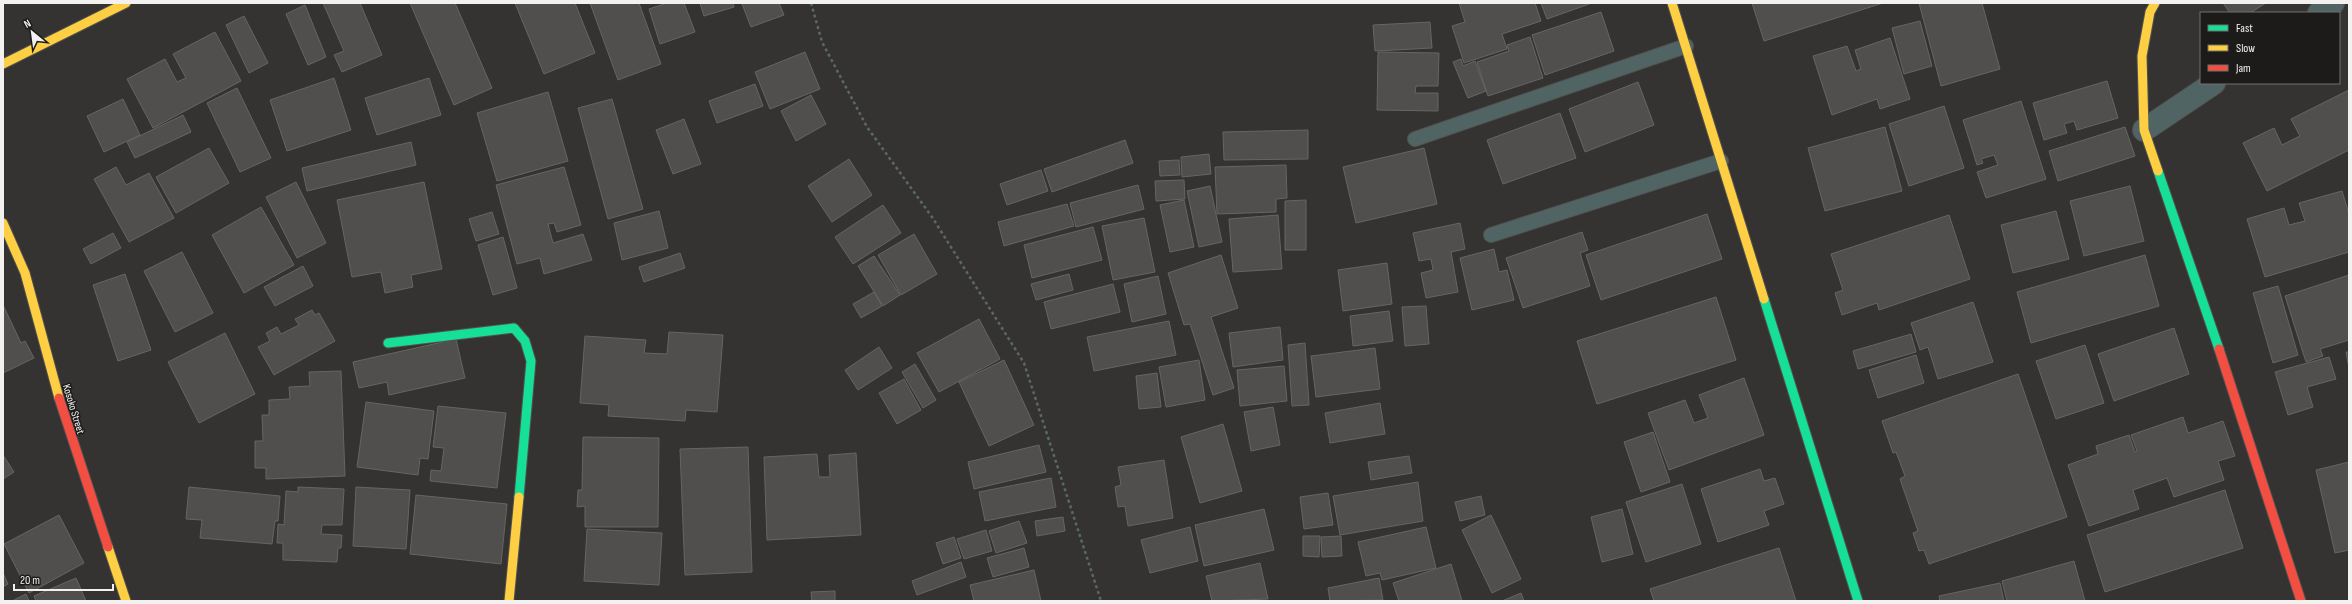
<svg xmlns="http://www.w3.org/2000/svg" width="2352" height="604" viewBox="0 0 2352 604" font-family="'Sofia Sans Condensed',sans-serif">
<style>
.building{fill:#504f4e;stroke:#666565}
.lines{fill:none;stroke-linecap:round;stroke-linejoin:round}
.lane-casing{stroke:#525150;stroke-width:16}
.street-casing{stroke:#525150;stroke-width:24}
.fast-casing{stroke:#525150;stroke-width:11}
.slow-casing{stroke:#525150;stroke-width:11}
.jam-casing{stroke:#525150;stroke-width:11}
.path{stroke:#5b6768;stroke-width:2.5;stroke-dasharray:3 3;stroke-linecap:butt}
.lane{stroke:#516464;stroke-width:14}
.street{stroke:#516464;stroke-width:22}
.fast{stroke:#16e098;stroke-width:9}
.slow{stroke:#ffcf43;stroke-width:9}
.jam{stroke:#f24e42;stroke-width:9}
.labels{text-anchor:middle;stroke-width:3;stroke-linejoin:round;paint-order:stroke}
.street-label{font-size:11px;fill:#f2f1ef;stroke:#1c1b1a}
</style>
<rect width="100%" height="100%" fill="#343332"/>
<!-- building -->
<g class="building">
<path d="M323 3H360L382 55 342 72 334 55 344 51Z"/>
<path d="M410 3H455L492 88 454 105Z"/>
<path d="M515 3H575L595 53 544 74Z"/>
<path d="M590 3H639L661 64 618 80Z"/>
<path d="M667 3H684L695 32 660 44 649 9Z"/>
<path d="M700 3H733L734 7 704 16Z"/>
<path d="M745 3H779L784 15 751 27 742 4Z"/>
<path d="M1459 3H1535L1541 21 1502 34 1507 49 1464 63 1452 26 1465 22Z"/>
<path d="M1541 3H1592L1547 19Z"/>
<path d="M1752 3H1883L1764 41Z"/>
<path d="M1919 3H1982L2000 69 1941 86Z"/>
<path d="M2223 3H2266L2250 13H2230Z"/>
<path d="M305 5 326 57 308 65 286 14Z"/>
<path d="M1601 12 1614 51 1545 75 1532 35Z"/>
<path d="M244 16 268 63 249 73 226 25Z"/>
<path d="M1920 21 1932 66 1904 74 1892 28Z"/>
<path d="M1430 22 1432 48 1375 51 1373 25Z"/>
<path d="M215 32 241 81 153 128 127 79 165 59 177 82 186 78 173 54Z"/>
<path d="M1530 37 1543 78 1488 96 1477 62 1509 51 1507 45Z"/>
<path d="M1890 38 1910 99 1880 109 1877 99 1832 115 1813 56 1847 46 1856 71 1861 69 1855 50Z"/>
<path d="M805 52 820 89 770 109 755 72Z"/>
<path d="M1378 52 1439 53 1438 86H1416L1415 93H1438V111L1377 110Z"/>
<path d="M1461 59 1463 66 1475 61 1486 91 1468 98 1453 62Z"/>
<path d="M334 78 351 130 287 151 270 100Z"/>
<path d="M429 78 441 115 377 135 365 98Z"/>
<path d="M2107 81 2118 118 2077 130 2074 121 2064 124 2067 133 2044 140 2033 103Z"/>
<path d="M1638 82 1654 125 1585 152 1569 109Z"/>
<path d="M755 84 763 106 717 123 709 101Z"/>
<path d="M237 88 271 158 240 172 207 103Z"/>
<path d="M2349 90V150L2267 191 2243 143 2274 128 2282 145 2300 136 2291 119Z"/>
<path d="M548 92 568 161 497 181 477 113Z"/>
<path d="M811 95 826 124 796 141 781 111Z"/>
<path d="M123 99 140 135 104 152 87 116Z"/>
<path d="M612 99 643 209 608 219 578 108Z"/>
<path d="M2021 101 2046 179 1986 198 1977 172 1998 165 1994 155 1981 159 1983 163 1977 165 1963 120Z"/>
<path d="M1944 106 1964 168 1909 186 1889 124Z"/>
<path d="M1560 113 1576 158 1503 184 1487 140Z"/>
<path d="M183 115 191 132 135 158 127 142Z"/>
<path d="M684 119 701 164 673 174 656 130Z"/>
<path d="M1885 127 1902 191 1825 211 1808 148Z"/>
<path d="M2125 127 2135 156 2058 181 2049 151Z"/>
<path d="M1308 130V159L1224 160 1223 132Z"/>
<path d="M1125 140 1133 163 1052 192 1044 169Z"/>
<path d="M411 142 416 165 307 191 302 168Z"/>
<path d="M209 148 229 183 176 213 156 177Z"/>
<path d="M1424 148 1437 204 1356 223 1343 167Z"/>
<path d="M1209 154 1211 174 1182 177 1181 157Z"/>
<path d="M849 159 872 195 832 222 808 186Z"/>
<path d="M1179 160 1180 175 1160 176 1159 161Z"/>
<path d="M1286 165 1287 198 1276 199V212L1217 214 1215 167Z"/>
<path d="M116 167 126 185 149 173 174 218 129 242 94 179Z"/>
<path d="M564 167 581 225 557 232 554 223 548 224 553 243 583 234 592 260 544 274 540 258 517 264 496 185Z"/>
<path d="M1041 170 1048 191 1007 205 1000 184Z"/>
<path d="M1184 180 1185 199 1156 201 1155 181Z"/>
<path d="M296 182 326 243 297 258 266 197Z"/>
<path d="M424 182 442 269 411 275 413 287 385 293 381 272 352 277 337 200Z"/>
<path d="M1138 185 1144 209 1076 227 1070 203Z"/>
<path d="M1210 186 1222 242 1199 247 1187 191Z"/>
<path d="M2130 186 2144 241 2084 256 2070 201Z"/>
<path d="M2342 191 2349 214V252L2265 277 2247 219 2284 208 2289 225 2305 221 2299 203Z"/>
<path d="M1184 200 1194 247 1170 252 1160 205Z"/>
<path d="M1306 200V250H1285V201Z"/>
<path d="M1067 204 1074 226 1004 246 998 222Z"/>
<path d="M883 205 901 233 853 264 835 237Z"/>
<path d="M261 207 294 265 244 293 212 235Z"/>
<path d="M659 211 668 248 622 260 614 223Z"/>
<path d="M2056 211 2069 259 2013 273 2001 225Z"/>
<path d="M492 212 499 234 476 241 469 219Z"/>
<path d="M1707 214 1722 259 1601 300 1586 255Z"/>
<path d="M1278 215 1282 269 1233 272 1229 219Z"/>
<path d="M1949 215 1970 279 1879 310 1877 303 1842 315 1835 293 1843 290 1831 254Z"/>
<path d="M1144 218 1155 272 1113 280 1102 226Z"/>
<path d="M1460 223 1465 249 1451 252 1458 292 1426 298 1421 273 1433 270 1431 259 1419 261 1413 233Z"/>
<path d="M1093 227 1102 260 1032 278 1024 245Z"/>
<path d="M1582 232 1588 250 1580 253 1590 286 1523 308 1506 258Z"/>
<path d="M113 233 121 248 91 264 83 249Z"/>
<path d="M914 234 937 274 901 295 878 255Z"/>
<path d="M503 237 517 288 493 295 478 245Z"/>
<path d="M1494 249 1499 272 1507 270 1514 300 1472 310 1460 258Z"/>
<path d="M182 252 213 313 175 332 144 271Z"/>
<path d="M680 253 685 268 644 282 639 267Z"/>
<path d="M1221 255 1238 308 1211 317 1234 388 1213 395 1190 324 1184 325 1168 273Z"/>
<path d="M2145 255 2159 306 2031 343 2017 292Z"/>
<path d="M874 256 900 295 883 306 858 266Z"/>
<path d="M1387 263 1392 304 1343 311 1338 270Z"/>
<path d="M303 266 313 286 275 306 264 287Z"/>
<path d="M125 274 151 350 118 361 93 285Z"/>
<path d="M1069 274 1073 290 1036 300 1031 284Z"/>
<path d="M2349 275V340L2320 349 2323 356 2306 362 2285 296Z"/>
<path d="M1158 276 1166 314 1132 322 1124 284Z"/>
<path d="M1113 284 1120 312 1051 329 1044 302Z"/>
<path d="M2278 286 2298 355 2273 363 2253 293Z"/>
<path d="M874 292 882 306 861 318 853 304Z"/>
<path d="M1716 297 1736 360 1597 404 1577 341Z"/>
<path d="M1973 302 1993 362 1938 379 1928 347 1920 350 1911 323Z"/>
<path d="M3 305 21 343 25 341 34 358 3 373Z"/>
<path d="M1426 306 1429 344 1405 346 1402 307Z"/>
<path d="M312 310 315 315 319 313 335 341 274 375 258 347 270 341 266 333 277 327 281 334 299 325 295 319Z"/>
<path d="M1389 311 1393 341 1353 346 1350 316Z"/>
<path d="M979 319 1000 359 939 392 917 353Z"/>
<path d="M1169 321 1176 355 1094 371 1087 337Z"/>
<path d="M1280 327 1283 360 1233 367 1229 333Z"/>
<path d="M2174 328 2189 374 2114 401 2098 354Z"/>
<path d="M669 332 723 335 717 412 686 410 685 421 608 416 609 405 580 403 585 336 646 340 644 353 667 354Z"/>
<path d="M225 333 255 394 199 423 168 362Z"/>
<path d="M1911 334 1916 352 1858 369 1853 351Z"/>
<path d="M456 339 465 378 389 395 387 382 359 388 353 362Z"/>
<path d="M1305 343 1309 405 1292 406 1288 345Z"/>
<path d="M2085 345 2104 403 2056 419 2036 361Z"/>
<path d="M879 347 892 368 858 390 845 370Z"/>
<path d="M1375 348 1380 389 1316 397 1311 356Z"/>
<path d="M2346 352H2349V368Z"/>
<path d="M1916 355 1924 383 1878 398 1869 370Z"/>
<path d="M2329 357 2336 379 2307 387 2313 407 2288 415 2275 372Z"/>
<path d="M1004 360 1034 425 989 446 959 382Z"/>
<path d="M1199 360 1205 400 1166 407 1159 367Z"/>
<path d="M915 364 936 400 923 408 902 372Z"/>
<path d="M1284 366 1287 401 1240 406 1237 370Z"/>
<path d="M341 371 345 476 266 479V468H255V441H263L262 415H269V400L290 399 289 387 310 386 309 372Z"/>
<path d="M1157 373 1161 407 1139 409 1136 376Z"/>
<path d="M2018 374 2067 517 1929 564 1924 550 1919 551 1913 533 1918 531 1900 479 1905 476 1896 452 1893 453 1882 421Z"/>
<path d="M1744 378 1764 435 1669 470 1648 413 1685 400 1694 423 1708 418 1699 395Z"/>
<path d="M904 379 921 410 897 424 879 393Z"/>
<path d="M366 402 434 411 428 459 420 458 418 475 357 467Z"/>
<path d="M1380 403 1385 434 1330 443 1325 413Z"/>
<path d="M438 406 506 413 497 488 430 481 431 470 441 471 444 448 433 447Z"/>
<path d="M1273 407 1280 445 1251 451 1244 412Z"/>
<path d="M2183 417 2188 433 2223 421 2235 456 2218 461 2224 480 2174 497 2167 478 2133 490 2139 509 2089 526 2068 465 2098 454 2096 446 2129 435 2135 452 2137 451 2131 435Z"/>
<path d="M1223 424 1242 491 1200 503 1181 437Z"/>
<path d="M1653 432 1670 482 1641 492 1624 442Z"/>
<path d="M583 437 659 438 658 527H585V506L577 507 578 490H582Z"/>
<path d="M1039 445 1046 472 974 489 968 462Z"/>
<path d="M748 447 752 572 685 575 680 449Z"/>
<path d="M856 453 861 535 767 540 764 457 817 454 819 477H830L829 455Z"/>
<path d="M3 455 14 472 3 479Z"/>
<path d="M1409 456 1412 473 1371 480 1368 462Z"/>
<path d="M1164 460 1173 518 1128 526 1125 506 1118 507 1115 487 1121 485 1118 467Z"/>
<path d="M2349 462V550L2335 553 2316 470Z"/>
<path d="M1760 469 1764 481 1775 478 1784 504 1764 511 1769 525 1718 542 1701 489Z"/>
<path d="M1051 478 1056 507 985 521 979 492Z"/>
<path d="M1418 482 1423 521 1340 535 1333 496Z"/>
<path d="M1682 484 1701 544 1646 562 1626 502Z"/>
<path d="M189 487 280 496 278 521H275L272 544 200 538 202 520 186 519Z"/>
<path d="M298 487 344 489 342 525H322L321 534 342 535 341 548H338L337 562 283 560V543H277L278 524 284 525 286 491 298 492Z"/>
<path d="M356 487 410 490 406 549 353 546Z"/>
<path d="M2225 490 2243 548 2105 592 2087 535Z"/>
<path d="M1328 493 1333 525 1304 529 1300 497Z"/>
<path d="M416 495 507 504 501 564 410 554Z"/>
<path d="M1481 496 1485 515 1460 521 1455 502Z"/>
<path d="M1264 509 1274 550 1204 566 1195 525Z"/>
<path d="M1622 509 1633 554 1602 562 1591 517Z"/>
<path d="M59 515 84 563 29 593 4 544Z"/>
<path d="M1491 515 1521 579 1492 593 1462 530Z"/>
<path d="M1063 517 1065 531 1037 536 1035 521Z"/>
<path d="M1019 521 1027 543 996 553 989 531Z"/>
<path d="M1190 527 1198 561 1150 573 1141 540Z"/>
<path d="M1426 527 1436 568 1382 580 1380 573 1366 576 1358 542Z"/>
<path d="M587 529 662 533 659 585 584 581Z"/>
<path d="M986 530 992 551 964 559 957 539Z"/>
<path d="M1303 536H1320L1319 557 1303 556Z"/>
<path d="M1341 536 1342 556 1322 557 1321 537Z"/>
<path d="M954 537 961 558 943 564 936 543Z"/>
<path d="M1024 548 1029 567 993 577 987 558Z"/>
<path d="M1779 548 1796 601H1654L1650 589Z"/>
<path d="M2074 561 2085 601H2007L2002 581Z"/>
<path d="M961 562 966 577 917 595 912 581Z"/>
<path d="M1260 563 1268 599 1212 601 1206 576Z"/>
<path d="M1451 564 1462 601H1399L1393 583Z"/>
<path d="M1034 570 1041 601H974L970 585Z"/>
<path d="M3 573 8 584 3 587Z"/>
<path d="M76 578 86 601H36L34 596Z"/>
<path d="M1379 578 1383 600 1330 601 1328 588Z"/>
<path d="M2000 583 2004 601H1940L1939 596Z"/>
<path d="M835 591V601H812L811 592Z"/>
<path d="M1521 593 1524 601H1502Z"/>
<path d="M26 594 29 601H12Z"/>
</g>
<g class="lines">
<!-- lane casing -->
<g class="lane-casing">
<g id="lane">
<path d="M1415 139 1686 46"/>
<path d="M1491 235 1721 161"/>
</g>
</g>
<!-- street casing -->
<g class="street-casing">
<g id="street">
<path d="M2319 13 2333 3"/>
<path d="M2144 130 2214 83"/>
</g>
</g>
<!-- fast casing -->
<g class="fast-casing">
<g id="fast">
<path d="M2158 171 2219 349"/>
<path d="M1764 299 1858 601"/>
<path d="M388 343 514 328 525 341 531 361 519 497"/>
</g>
</g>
<!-- slow casing -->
<g class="slow-casing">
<g id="slow">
<path d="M1672 3 1764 299"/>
<path d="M2155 3 2150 12 2142 56 2144 130 2158 171"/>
<path d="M3 64 126 3"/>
<path d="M3 223 25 273 59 398"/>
<path d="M108 547 126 601"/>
<path d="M509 601 519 497"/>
</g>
</g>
<!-- jam casing -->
<g class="jam-casing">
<g id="jam">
<path d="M2219 349 2301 601"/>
<path d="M59 398 108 547"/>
</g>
</g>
<!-- path -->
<path class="path" d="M811 3 822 42 867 127 932 217 1024 363 1101 601"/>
<!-- lane -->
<use href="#lane" class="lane"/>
<!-- street -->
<use href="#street" class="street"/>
<!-- fast -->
<use href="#fast" class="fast"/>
<!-- slow -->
<use href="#slow" class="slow"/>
<!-- jam -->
<use href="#jam" class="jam"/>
</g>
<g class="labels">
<!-- street labels -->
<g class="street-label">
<text transform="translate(74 409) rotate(73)" y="4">Kosoko Street</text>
</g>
</g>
<!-- border -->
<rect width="2352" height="604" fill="none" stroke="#f2f1ef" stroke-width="8"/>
<!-- legend -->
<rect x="2200" y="12" width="140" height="72" fill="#1c1b1a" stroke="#72716f"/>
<rect x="2208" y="25" width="20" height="6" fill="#16e098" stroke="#72716f"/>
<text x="2236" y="32" font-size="12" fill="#f2f1ef">Fast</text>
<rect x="2208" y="45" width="20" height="6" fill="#ffcf43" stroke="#72716f"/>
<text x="2236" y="52" font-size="12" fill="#f2f1ef">Slow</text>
<rect x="2208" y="65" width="20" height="6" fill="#f24e42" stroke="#72716f"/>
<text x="2236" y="72" font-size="12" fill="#f2f1ef">Jam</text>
<!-- north arrow -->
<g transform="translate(32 32) rotate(331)" stroke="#1c1b1a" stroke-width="3" paint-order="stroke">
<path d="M0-3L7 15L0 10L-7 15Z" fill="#f2f1ef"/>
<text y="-6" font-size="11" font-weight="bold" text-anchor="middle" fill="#f2f1ef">N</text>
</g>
<!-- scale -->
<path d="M14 584v6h99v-6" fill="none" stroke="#f2f1ef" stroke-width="2"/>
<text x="20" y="584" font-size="12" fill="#f2f1ef" stroke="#1c1b1a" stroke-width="3" paint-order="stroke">20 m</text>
</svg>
